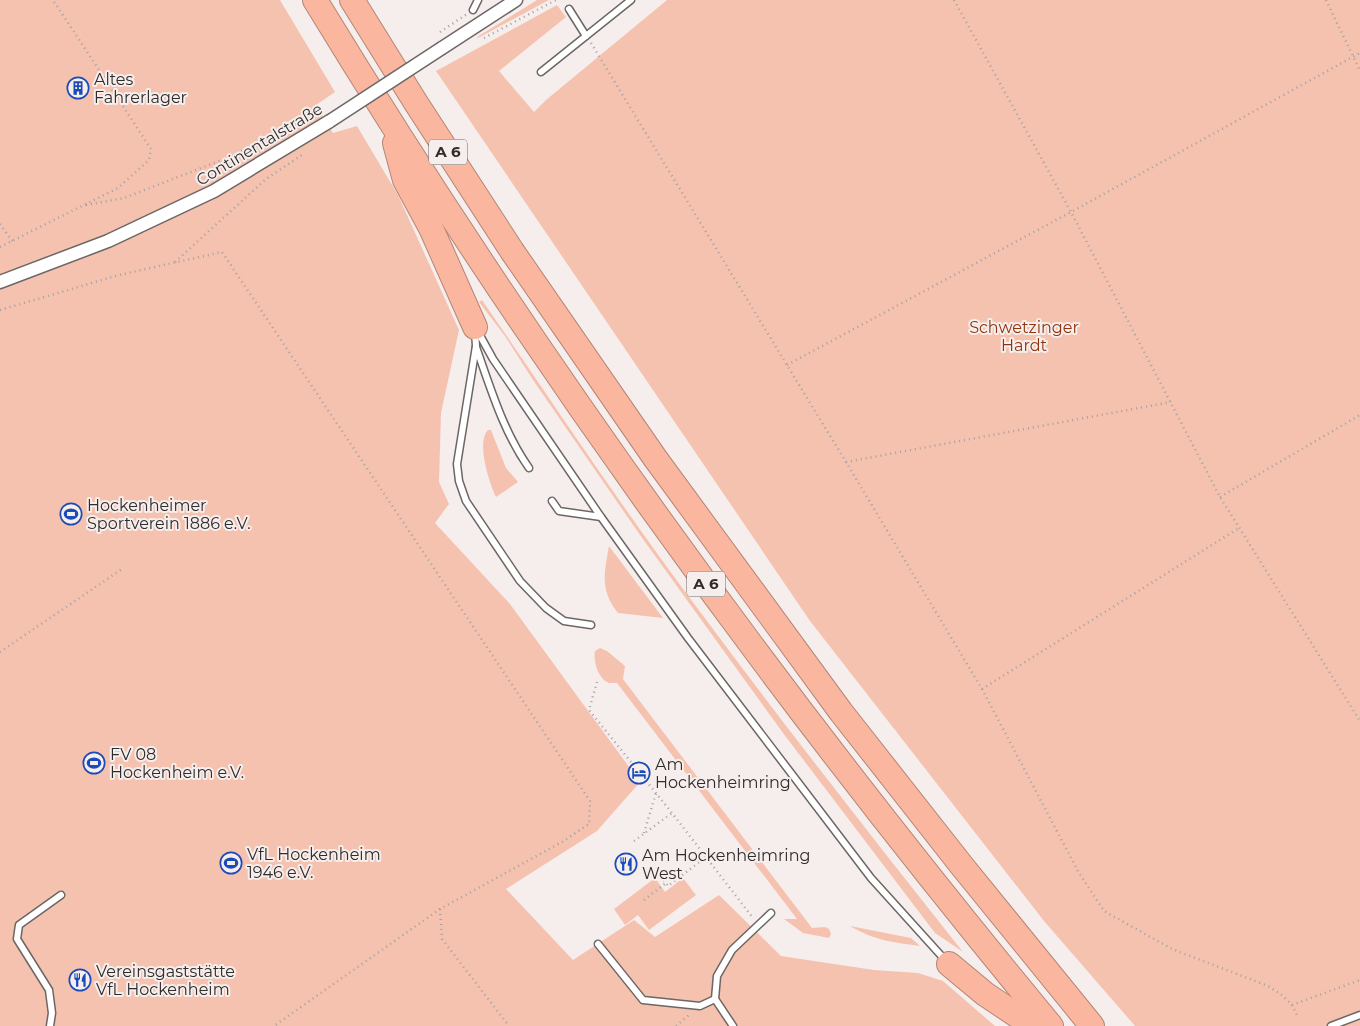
<svg xmlns="http://www.w3.org/2000/svg" width="1360" height="1026" viewBox="0 0 1360 1026" font-family="Montserrat,sans-serif">
<style>
.green{fill:#f6c2b0}
.lines{fill:none;stroke-linecap:round;stroke-linejoin:round}
.service-casing{stroke:#6c6664;stroke-width:9}
.minor-casing{stroke:#6c6664;stroke-width:15}
.motorway-casing{stroke:#b38676;stroke-width:26}
.path{stroke:#a6a09f;stroke-width:2.5;stroke-dasharray:1 4;stroke-linecap:butt}
.service{stroke:#fff;stroke-width:6}
.minor{stroke:#fff;stroke-width:12}
.motorway{stroke:#fab69f;stroke-width:24}
.minor-bridge-casing{stroke:#6c6664;stroke-width:15;stroke-linecap:butt}
.minor-bridge{stroke:#fff;stroke-width:12}
.labels{text-anchor:middle;stroke-width:4;stroke-linejoin:round;paint-order:stroke}
.shield{fill:#f6eeec;stroke:#6b6665;stroke-width:1}
.shield-label{font-size:15px;font-weight:bold;fill:#2f2c2b}
.poi-label{font-size:16px;fill:#2f2c2b;stroke:#f6eeec;text-anchor:start}
.street-label{font-size:16px;fill:#2f2c2b;stroke:#f6eeec}
.park-label{font-size:16px;fill:#90340e;stroke:#f6eeec}
</style>
<rect width="100%" height="100%" fill="#f6eeec"/>
<!-- green -->
<g class="green">
<path d="M0 0H280L335 92 316 105 333 133 357 126 398 195 459 330 441 413 439 482 449 504 435 523 510 604 640 782 597 831 506 889 573 960 634 920 655 937 719 895 781 956 874 970 918 973 943 981 995 1026H0Z"/>
<path d="M537 0H549L478 38 477 37Z"/>
<path d="M667 0H1360V1026H1135L1044 921 810 621 436 71 557 5 566 17 499 71 534 112 546 100Z"/>
<path d="M482 300C555 406 626 514 704 617 788 730 875 841 963 952L935 933 783 733 640 535 533 380 505 336 479 302Z"/>
<path d="M488 430H491L506 468 518 482 496 497C489 482 476 442 488 430Z"/>
<path d="M609 546 663 618 618 613C600 590 604 574 609 546Z"/>
<path d="M600 648 607 651 625 666 623 679 812 928 825 927 829 929 831 934 829 938 803 933 784 919H797L617 683C615 683 612 683 609 683 598 679 593 661 595 651Z"/>
<path d="M655 878 665 892 683 878 696 895 649 930 638 915 625 925 614 909Z"/>
<path d="M850 926 911 938 920 946C891 942 876 941 850 926Z"/>
</g>
<g class="lines">
<!-- service casing -->
<g class="service-casing">
<g id="service">
<path d="M569 9 586 36"/>
<path d="M473 10 478 0"/>
<path d="M541 72 631 0"/>
<path d="M477 330 493 359 601 517 688 638 871 878 946 961"/>
<path d="M475 331 476 346 457 464 459 481 466 501 520 581 546 608 564 621 591 625"/>
<path d="M476 347C491 389 503 431 529 468"/>
<path d="M552 501 559 511 601 517"/>
<path d="M598 944 643 1000 700 1006 715 999"/>
<path d="M50 1026 52 1013 49 990 17 939 19 925 61 895"/>
<path d="M733 1026 715 999 717 976 732 950 771 913"/>
<path d="M1331 1026 1360 1015"/>
</g>
</g>
<!-- minor casing -->
<g class="minor-casing">
<g id="minor">
<path d="M442 48 516 0"/>
<path d="M0 282 108 241 214 191 330 121"/>
</g>
</g>
<!-- motorway casing -->
<g class="motorway-casing">
<g id="motorway">
<path d="M315 0C534 360 782 701 1051 1026"/>
<path d="M352 0 416 103 512 251 655 458 841 712 962 866 1092 1026"/>
<path d="M395 143 405 180 431 228 475 327"/>
<path d="M949 964 985 994 1033 1026"/>
</g>
</g>
<!-- path -->
<g class="path">
<path d="M954 0 1071 212 1220 497 1360 721"/>
<path d="M1326 0 1360 71"/>
<path d="M440 32 467 14"/>
<path d="M484 38 556 0"/>
<path d="M591 43 846 462 982 689 1079 873 1104 911 1172 949 1268 986 1282 995 1292 1005 1297 1015"/>
<path d="M86 205 124 198 232 156 317 113"/>
<path d="M0 224 13 242"/>
<path d="M0 247 118 188 149 160 151 149 53 0"/>
<path d="M175 262 266 179 305 153"/>
<path d="M0 310 119 275 222 252 590 801 589 824 562 842 440 909 274 1026"/>
<path d="M787 365 1071 212 1360 53"/>
<path d="M846 462 1171 402"/>
<path d="M1220 497 1360 415"/>
<path d="M0 652 122 569"/>
<path d="M597 682 589 710 672 813 753 918"/>
<path d="M982 689 1239 528"/>
<path d="M644 833 656 793"/>
<path d="M634 841 672 813"/>
<path d="M661 876 668 886 706 857"/>
<path d="M644 900 666 883"/>
<path d="M440 909 442 939 509 1026"/>
<path d="M1292 1005 1360 980"/>
<path d="M676 1026 689 1015"/>
</g>
<!-- service -->
<use href="#service" class="service"/>
<!-- minor -->
<use href="#minor" class="minor"/>
<!-- motorway -->
<use href="#motorway" class="motorway"/>
<!-- minor-bridge casing -->
<g class="minor-bridge-casing">
<path id="minor-bridge" d="M330 121 442 48"/>
</g>
<!-- minor-bridge -->
<use href="#minor-bridge" class="minor-bridge"/>
</g>
<!-- icons -->
<defs>
<g id="building-ring" transform="scale(1.125)"><circle r="9.5" fill="#f6eeec" stroke="#1b4bb8" stroke-width="1.5"/><path d="M-4-6H4V6H1V3H-1V6H-4ZM-2.5-4.3h1.7v1.8h-1.7ZM.8-4.3h1.7v1.8H.8ZM-2.5-1h1.7V.8h-1.7ZM.8-1h1.7V.8H.8Z" fill="#1b4bb8"/></g>
<g id="stadium-ring" transform="scale(1.125)"><circle r="9.5" fill="#f6eeec" stroke="#1b4bb8" stroke-width="1.5"/><path d="M0-5a6.5 5 0 1 0 0 10a6.5 5 0 1 0 0-10ZM-3.5-1.8h7v3.6h-7Z" fill="#1b4bb8"/></g>
<g id="hotel-ring" transform="scale(1.125)"><circle r="9.5" fill="#f6eeec" stroke="#1b4bb8" stroke-width="1.5"/><path d="M-6-4.5h1.5V1H6V5H4.5V3h-9V5H-6ZM-4 0a1.8 1.8 0 1 1 3.6 0ZM.5 0V-2.5h3Q6-2.5 6 0Z" fill="#1b4bb8"/></g>
<g id="restaurant-ring" transform="scale(1.125)"><circle r="9.5" fill="#f6eeec" stroke="#1b4bb8" stroke-width="1.5"/><path d="M-5-6h1v4h1v-4h1v4h1v-4h1v5L-1.5 .5V6h-2V.5L-5-1ZM5-6V6H3V1.5H1.5Q1.5-4 5-6Z" fill="#1b4bb8"/></g>
</defs>
<g fill-rule="evenodd">
<use href="#building-ring" x="78" y="88"/>
<use href="#stadium-ring" x="71" y="514"/>
<use href="#stadium-ring" x="94" y="763"/>
<use href="#hotel-ring" x="639" y="773"/>
<use href="#stadium-ring" x="231" y="863"/>
<use href="#restaurant-ring" x="626" y="864"/>
<use href="#restaurant-ring" x="80" y="980"/>
</g>
<g class="labels">
<!-- shield labels -->
<g class="shield">
<rect x="429" y="139.5" width="38" height="25" rx="4"/>
<rect x="687" y="571.5" width="38" height="25" rx="4"/>
</g>
<g class="shield-label">
<text x="448" y="157">A 6</text>
<text x="706" y="589">A 6</text>
</g>
<!-- poi labels -->
<g class="poi-label">
<text x="94" y="85">Altes<tspan x="94" dy="18">Fahrerlager</tspan></text>
<text x="87" y="511">Hockenheimer<tspan x="87" dy="18">Sportverein 1886 e.V.</tspan></text>
<text x="110" y="760">FV 08<tspan x="110" dy="18">Hockenheim e.V.</tspan></text>
<text x="655" y="770">Am<tspan x="655" dy="18">Hockenheimring</tspan></text>
<text x="247" y="860">VfL Hockenheim<tspan x="247" dy="18">1946 e.V.</tspan></text>
<text x="642" y="861">Am Hockenheimring<tspan x="642" dy="18">West</tspan></text>
<text x="96" y="977">Vereinsgaststätte<tspan x="96" dy="18">VfL Hockenheim</tspan></text>
</g>
<!-- street labels -->
<g class="street-label">
<text transform="translate(259 144) rotate(-31)" y="6">Continentalstraße</text>
</g>
<!-- park labels -->
<g class="park-label">
<text x="1024" y="333">Schwetzinger<tspan x="1024" dy="18">Hardt</tspan></text>
</g>
</g>
</svg>
